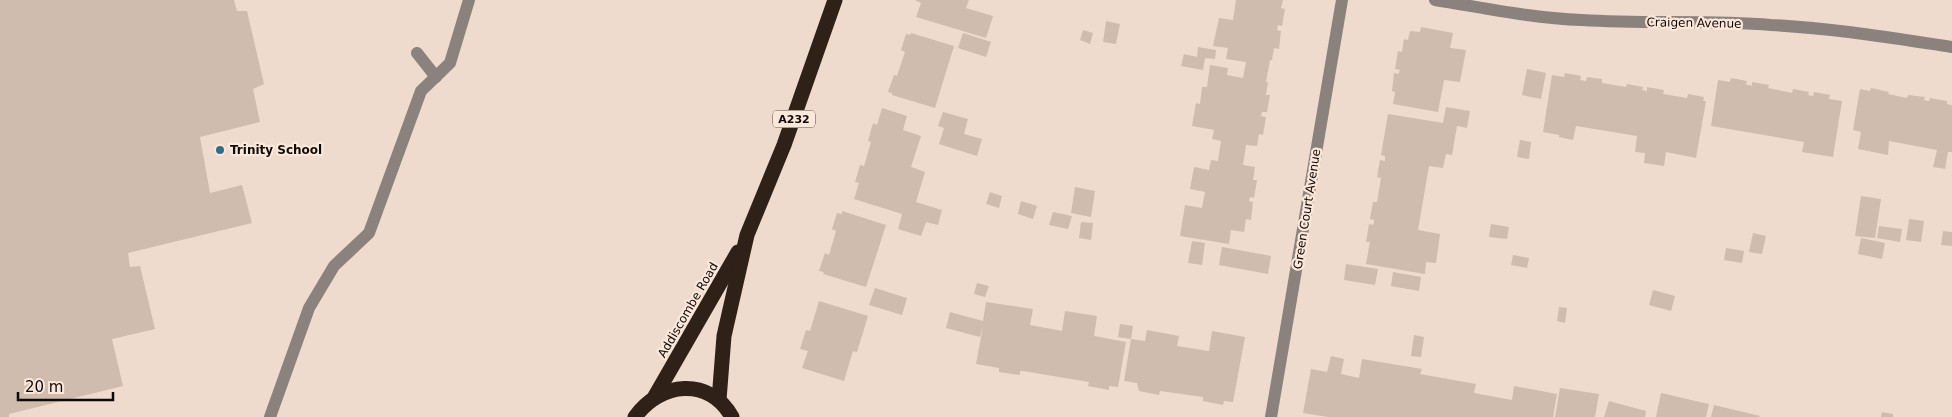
<svg xmlns="http://www.w3.org/2000/svg" width="1952" height="417" viewBox="0 0 1952 417" font-family="'DejaVu Sans',sans-serif">
<style>
.building{fill:#d0bbaf}
.lines{fill:none;stroke-linecap:round;stroke-linejoin:round}
.lane{stroke:#8b827d;stroke-width:12}
.street{stroke:#8b827d;stroke-width:12}
.highway{stroke:#302118;stroke-width:15}
.poi-dot{fill:#346b86;stroke:#fce7db;stroke-width:2}
.labels{text-anchor:middle;stroke-width:4.5;stroke-linejoin:round;paint-order:stroke}
.shield{fill:#fce7db;stroke:#574c46;stroke-width:1}
.shield-label{font-size:11px;font-weight:bold;fill:#100a06}
.street-label{font-size:12px;fill:#100a06;stroke:#fce7db}
.poi-label{font-size:12px;font-weight:bold;fill:#100a06;stroke:#fce7db;text-anchor:start}
</style>
<rect width="100%" height="100%" fill="#efdace"/>
<!-- building -->
<g class="building">
<path d="M0 0H234L237 11H247L264 84 253 89 260 122 200 137 210 193 242 185 252 223 128 253 130 267 140 266 155 329 112 339 123 386 9 414V417H0Z"/>
<path d="M915 0H969L966 8 993 16 986 38 916 17 921 3Z"/>
<path d="M1236 0H1283L1281 8 1285 9 1282 26 1278 25 1277 30 1281 31 1279 49 1274 48 1272 60H1270L1266 82H1268L1266 95H1270L1267 112H1262L1261 116 1266 117 1263 135 1259 134 1257 146 1246 145 1243 165 1255 167 1253 180H1257L1254 198 1250 197 1249 201 1253 202 1251 220 1246 219 1244 232 1231 230 1229 244 1180 236 1185 205 1202 208 1205 192 1190 189 1194 167 1209 170 1211 160 1218 161 1221 141 1212 139 1214 130 1192 126 1196 103 1200 104 1202 87H1207L1210 65 1228 68 1227 75 1243 78 1246 62 1226 59 1228 48 1213 46 1219 18 1233 20Z"/>
<path d="M1106 21 1120 24 1116 44 1103 42Z"/>
<path d="M1421 27 1453 33 1450 48 1466 50 1460 82 1444 80 1438 112 1393 104 1395 92 1392 91 1394 73 1399 74V72L1400 70 1395 69 1398 51 1402 52 1404 39 1408 40 1410 31 1420 32Z"/>
<path d="M1083 30 1093 33 1090 44 1080 40Z"/>
<path d="M911 33 954 46 935 108 892 95V93L888 92 894 75 897 76 905 52 901 50 906 34 910 35Z"/>
<path d="M963 33 991 42 986 57 958 48Z"/>
<path d="M1198 47 1216 50 1215 59 1205 58 1203 70 1181 66 1184 54 1197 57Z"/>
<path d="M1527 69 1546 73 1541 99 1522 95Z"/>
<path d="M1565 73 1581 76 1580 80 1586 81 1587 77 1602 79V83L1626 87 1627 84 1643 87 1642 90 1647 91V87L1664 90 1663 94 1687 98 1688 94 1704 97 1703 101H1706L1696 158 1666 152 1664 166 1644 163 1645 153 1635 152 1637 136 1576 126 1573 140 1559 137V135L1543 132 1552 75 1564 77Z"/>
<path d="M1731 78 1747 81 1746 85H1749L1752 86V82L1769 85 1768 88 1792 93 1793 89 1809 92 1808 95 1813 96 1814 92 1830 95 1829 99 1842 101 1833 157 1802 152 1804 142 1711 126 1718 80 1730 82Z"/>
<path d="M1871 88 1889 92 1888 94 1897 96 1907 98 1908 95 1925 97 1924 100 1929 101 1930 98 1947 101V104L1952 105V152H1948L1945 169 1933 167 1937 150 1889 141 1888 155 1858 149 1861 132 1853 130 1860 89 1870 91Z"/>
<path d="M1446 107 1470 111 1467 128 1457 126 1452 155 1446 154 1443 168 1429 166 1418 230 1440 234 1436 263 1426 262 1425 274 1366 264 1370 242H1366L1369 224 1373 225 1374 223V220L1370 219 1373 202H1377L1381 178 1377 177 1380 160 1385 161V156L1381 155 1388 114 1443 123Z"/>
<path d="M882 108 907 116 903 130 921 136 911 167 925 172 916 202 942 210 938 225 926 222 921 236 898 229 902 214 854 199 859 183 855 182 860 165 864 166 871 142 868 141 873 123 877 125Z"/>
<path d="M943 112 968 119 964 134 982 139 977 156 939 144 944 128 938 126Z"/>
<path d="M1520 140 1531 142 1529 159 1517 157Z"/>
<path d="M1075 187 1095 191 1091 217 1071 213Z"/>
<path d="M990 192 1002 196 999 208 986 204Z"/>
<path d="M1861 196 1881 199 1875 238 1855 236Z"/>
<path d="M1021 201 1037 206 1033 219 1018 214Z"/>
<path d="M842 211 886 225 866 287 823 274 824 272 819 271 825 253 829 255 836 231 832 229 837 213 842 214Z"/>
<path d="M1053 212 1072 216 1068 229 1049 225Z"/>
<path d="M1909 219 1924 221 1921 242 1906 240Z"/>
<path d="M1081 222 1093 223 1091 240 1079 238Z"/>
<path d="M1491 224 1509 227 1507 239 1489 237Z"/>
<path d="M1879 226 1902 229 1900 242 1877 238Z"/>
<path d="M1943 231 1952 232V246L1941 245Z"/>
<path d="M1753 233 1766 236 1762 254 1749 252Z"/>
<path d="M1861 238 1885 243 1882 259 1858 254Z"/>
<path d="M1192 241 1205 243 1202 265 1188 263Z"/>
<path d="M1222 247 1271 256 1268 274 1219 265Z"/>
<path d="M1726 248 1744 251 1742 263 1724 260Z"/>
<path d="M1513 255 1529 258 1527 268 1511 265Z"/>
<path d="M1346 264 1378 269 1375 285 1344 280Z"/>
<path d="M1393 272 1421 277 1419 291 1391 286Z"/>
<path d="M977 283 989 286 985 297 974 294Z"/>
<path d="M875 288 907 298 902 315 869 305Z"/>
<path d="M1653 290 1675 296 1671 311 1649 305Z"/>
<path d="M819 301 868 316 857 352 853 351 844 381 802 368 808 351 800 349 806 330 810 331Z"/>
<path d="M986 302 1033 309 1030 325 1062 331 1065 311 1097 316 1094 336 1126 342 1118 387 1109 386V390L1088 386 1089 382 1023 371H1020V375L999 372V368L976 364 983 326 980 337 946 328 950 312 983 321Z"/>
<path d="M1559 307 1567 308 1565 323 1557 321Z"/>
<path d="M1120 324 1133 326 1131 339 1118 337Z"/>
<path d="M1147 330 1179 336 1177 346 1209 351 1212 331 1245 337 1233 402 1224 401 1223 405 1203 401V397L1160 391 1159 395 1139 391 1137 383 1124 381 1131 339 1145 341Z"/>
<path d="M1414 335 1424 337 1421 357 1411 356Z"/>
<path d="M1331 356 1344 359 1341 374 1359 378 1362 359 1422 369 1420 374 1476 384 1474 393 1512 400 1514 386 1557 394 1553 417H1328L1303 413 1311 369 1327 372Z"/>
<path d="M1560 388 1599 394 1595 417H1555Z"/>
<path d="M1661 393 1709 404 1706 417H1656Z"/>
<path d="M1609 401 1646 411 1645 417H1604Z"/>
<path d="M1714 405 1760 416 1759 417H1711Z"/>
<path d="M1882 412 1893 414V417H1881Z"/>
</g>
<g class="lines">
<!-- lane -->
<g class="lane">
<path d="M417 53 436 77"/>
<path d="M270 417 309 308 334 266 369 233 421 91 450 63 469 0"/>
</g>
<!-- street -->
<g class="street">
<path d="M1435 0C1484 8 1532 18 1582 20 1645 24 1708 20 1771 25 1832 28 1892 38 1952 47"/>
<path d="M1271 417 1342 0"/>
</g>
<!-- highway -->
<g class="highway">
<path d="M654 398 738 252"/>
<path d="M719 400 724 336 747 235 784 145 835 0"/>
<path d="M635 417C660 382 709 376 732 417"/>
</g>
</g>
<!-- markers -->
<circle class="poi-dot" cx="220" cy="150" r="5"/>
<g class="labels">
<!-- shield labels -->
<rect class="shield" x="773" y="110.5" width="42" height="17" rx="4"/>
<g class="shield-label">
<text x="794" y="123">A232</text>
</g>
<!-- street labels -->
<g class="street-label">
<text transform="translate(1694 23) rotate(1)" y="4">Craigen Avenue</text>
<text transform="translate(1307 209) rotate(-81)" y="4">Green Court Avenue</text>
<text transform="translate(688 310) rotate(-60)" y="4">Addiscombe Road</text>
</g>
<!-- poi labels -->
<g class="poi-label">
<text x="230" y="154">Trinity School</text>
</g>
</g>
<!-- scale -->
<path d="M18 392v8h95v-8" fill="none" stroke="#100a06" stroke-width="2.5"/>
<text x="25" y="392" font-size="15" fill="#100a06" stroke="#fce7db" stroke-width="4" paint-order="stroke">20 m</text>
</svg>
